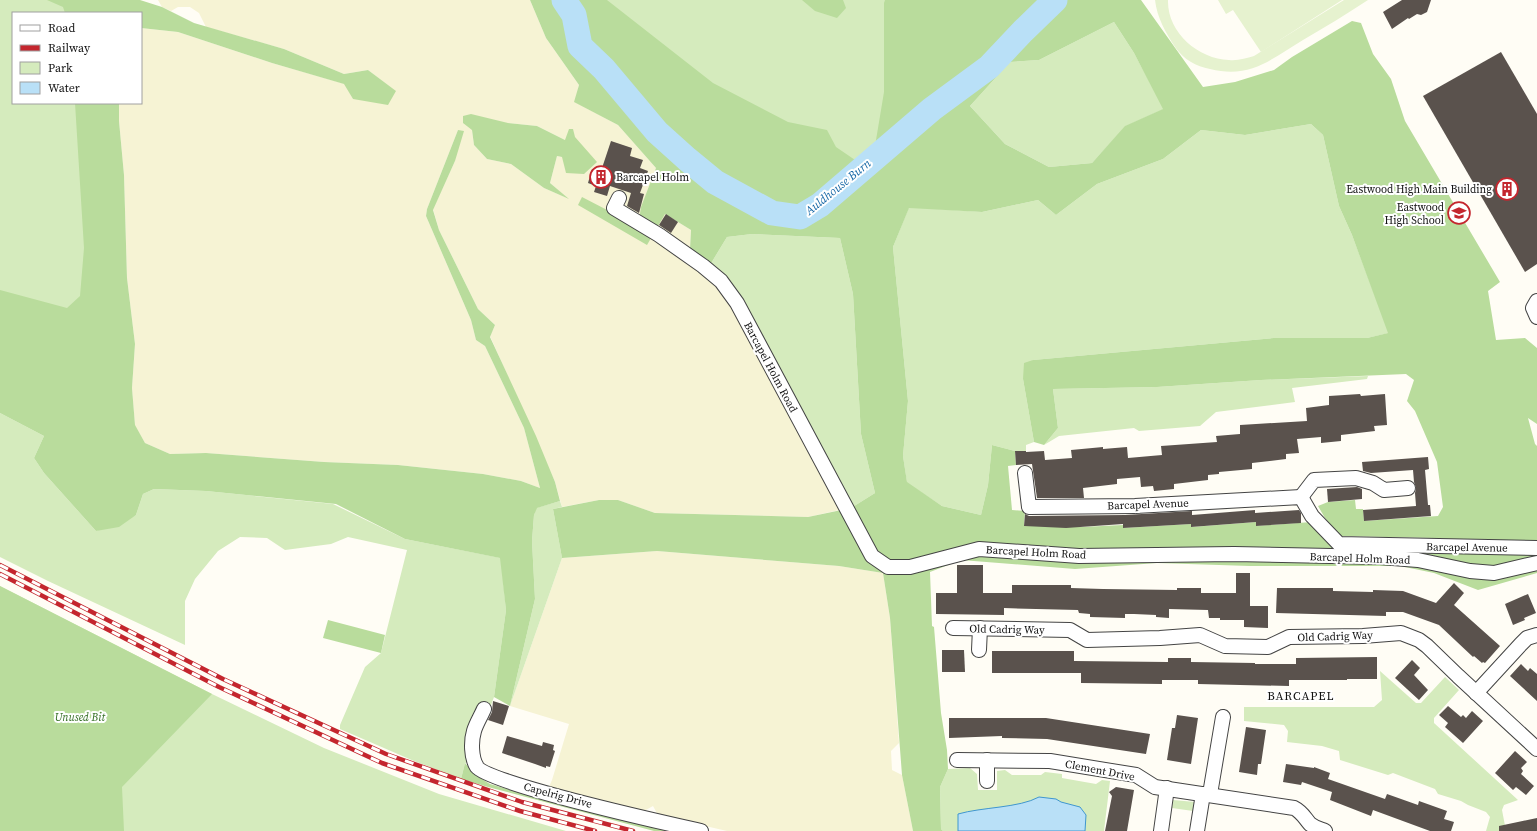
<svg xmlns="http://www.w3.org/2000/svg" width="1537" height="831" viewBox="0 0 1537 831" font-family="'Source Serif 4',serif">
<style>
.farmland{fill:#f6f3d4;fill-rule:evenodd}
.green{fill:#d5ebbd}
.forest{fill:#b9dc9c;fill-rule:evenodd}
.pitch{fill:#e6f2cf}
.water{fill:#b9e0f7;stroke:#3f96cf}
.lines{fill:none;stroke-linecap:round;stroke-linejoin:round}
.river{stroke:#b9e0f7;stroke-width:25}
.building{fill:#5a524d}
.minor-casing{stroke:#444;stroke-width:16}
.minor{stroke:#fff;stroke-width:14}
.rail-casing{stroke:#c4262e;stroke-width:4.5}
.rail{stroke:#fff;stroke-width:3;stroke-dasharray:9;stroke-linecap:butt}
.labels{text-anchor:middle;stroke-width:4;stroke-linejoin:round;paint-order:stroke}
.poi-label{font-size:11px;fill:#111;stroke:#fff;text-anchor:end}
.street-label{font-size:11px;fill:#111;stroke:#fff}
.park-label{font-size:11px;font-style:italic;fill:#2f6b1f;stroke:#fff}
.water-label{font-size:12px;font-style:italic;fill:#1768a6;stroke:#fff}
.neighbourhood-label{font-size:12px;letter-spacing:1px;fill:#111;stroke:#fff}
</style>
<rect width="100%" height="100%" fill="#fffdf5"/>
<!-- farmland -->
<g class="farmland">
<path d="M158 0H530L546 38 579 85 575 102 618 125 656 168 665 214 691 230 690 249 732 303 844 509 808 517 655 513 618 500H599L562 507 555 482 490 336 495 325 478 309 439 230 433 209 455 161 458 130 427 209 426 216 471 320 476 340 485 346 524 428 540 488 521 481 483 474 398 465 324 462 206 453 170 454 145 443 135 426 132 388 135 344 127 278 124 175 119 121V103H141V28L178 32 272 63 345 84 353 99 395 91 368 70 344 74 284 49 206 27 199 13 190 7H178L171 11 162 7ZM508 123 537 126 565 140 562 157 557 156 550 183 567 198 544 188 511 164 487 159 474 145 472 130Z"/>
<path d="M657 551 839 566 883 573 890 618 899 743 891 751 892 770 902 775 913 831H727L658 815 653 806 644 811 548 789 552 780 569 724 510 706 562 558Z"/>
</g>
<!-- green -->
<g class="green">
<path d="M0 0H101V13H13V103H102L108 438 0 371Z"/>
<path d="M587 0H1023L870 190Z"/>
<path d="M1114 22 1134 53 1164 109 1126 126 1092 163 1049 167 1005 144 970 106 1010 62 1039 60Z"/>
<path d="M1311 124 1323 135 1339 206 1352 235 1389 333 1367 338H1274L1033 360 1023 379 1034 442 1026 445V451H1015L992 445 988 485 981 515 942 506 907 483 903 456 908 401 893 247 909 207 982 212 1038 200 1056 215 1097 184 1163 159 1201 130 1245 135Z"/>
<path d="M752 234 840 238 853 294 861 434 875 493 851 508 710 265 727 237Z"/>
<path d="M1368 376 1367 379 1292 388 1295 402 1216 412 1200 426 1139 431 1134 428 1059 436 1044 445 1058 428 1053 389 1157 387 1261 380Z"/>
<path d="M0 413 44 436 34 458 44 473 96 531 136 515 143 494 154 489 206 491 333 504 405 539 501 558 506 610 494 697 479 738 480 760 465 763 461 779 414 761 340 729V725L365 667 381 653 407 550 348 537 331 544 285 550 267 538 240 537 218 551 195 579 185 601V645L48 581 0 557Z"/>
<path d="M560 501 562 507 553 509 562 558 510 706 535 599 532 541 534 515 536 508Z"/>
<path d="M0 586 212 694 324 748 439 794 566 831H0Z"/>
<path d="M1380 671 1416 703H1421L1445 677 1459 690 1434 718V723L1518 800 1504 805 1502 810 1506 831H1486L1490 817 1486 812 1468 805 1461 801 1438 794 1435 789 1393 773 1388 775 1340 760 1339 751 1322 746 1287 742 1288 731 1284 725 1244 721V707H1374L1382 700Z"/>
<path d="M970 768 977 774 978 790H997V771L1005 770 1012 775H1041L1045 772 1062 774V778L1096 784 1102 780 1110 781 1104 831H943L941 829 940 787 948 769Z"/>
<path d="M1173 800 1195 802 1193 811 1172 808Z"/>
</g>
<!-- forest -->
<g class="forest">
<path d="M47 0H140L162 7 194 23 284 49 344 74 368 70 396 91 388 105 353 99 344 84 272 63 178 32 141 28V13H65L63 7Z"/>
<path d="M530 0H607L713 83 788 122 827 130 836 147 858 162 875 146 884 92V3L885 0H1141L1203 87 1235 82 1274 70 1292 57 1352 21 1361 23 1373 54 1391 79 1405 121 1500 282 1488 291 1496 340 1525 338 1537 348V424L1528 418 1535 444 1537 446V543H1494L1433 538 1340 536 1325 518 1318 506 1328 502 1355 500 1356 509H1363L1364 521 1438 516 1443 507 1437 462 1415 411 1407 401 1414 380 1406 374 1261 380 1157 387 1053 389 1058 428 1044 445 1034 442 1023 379 1024 363 1033 360 1274 338H1367L1388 333 1352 235 1339 206 1323 135 1311 124 1245 135 1201 130 1163 159 1097 184 1056 215 1038 200 982 212 909 208 893 247 908 401 903 456 907 482 942 506 981 515 988 485 992 445 1015 451 1016 465 1008 466 1012 510 1025 511 1024 525 1082 527 1123 525V528L1191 524 1192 527 1256 522V526L1312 522 1334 549 1537 554V573L1478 590 1434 573 1400 566H1250L1157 563 1075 569 961 560 930 572 932 626 934 627 941 713 947 750 948 769 940 787 941 829 943 831H913L902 775 890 618 883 573 839 566 657 551 562 558 553 509 599 500H618L655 513 808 517 851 508 875 493 861 434 853 294 840 238 752 234 727 237 710 265 690 249 691 230 665 214 647 245 578 205 582 197 638 226 641 207 656 168 618 125 574 102 579 85 546 38ZM1114 22 1134 53 1163 109 1125 126 1092 163 1049 167 1005 144 970 106 1010 62 1039 60Z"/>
<path d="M802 0H843L846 8 837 18 815 11Z"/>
<path d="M75 103H119V121L124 175 127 278 135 344 132 388 135 425 145 443 170 454 206 453 324 462 398 465 483 474 521 481 540 488 524 428 485 346 476 340 471 320 426 216 427 209 458 130 464 131 455 161 433 210 439 230 478 309 495 325 490 337 536 436 555 482 560 501 537 508 534 515 532 541 535 599 510 706 494 697 506 610 500 558 405 539 336 504 206 491 154 489 143 494 136 515 119 527 96 531 44 473 34 458 44 436 0 413V290L67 308 80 296 84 248Z"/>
<path d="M471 114 508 123 537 126 565 140 569 129H573L575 137 597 162 584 174 566 173 562 157 557 156 550 183 569 199 544 188 511 164 487 159 474 145 472 130 463 123V116Z"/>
<path d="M0 586 212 694 122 787 124 831H0Z"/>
<path d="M328 620 385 635 381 653 323 638Z"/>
<path d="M465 763 477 776 490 784 521 793 689 831H654L488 787 461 779Z"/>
</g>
<!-- pitch -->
<g class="pitch">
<path d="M1155 0H1168C1167 32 1198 59 1229 60 1238 61 1246 58 1254 56L1344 0H1368C1347 14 1325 27 1303 40 1271 59 1251 79 1210 69 1196 66 1184 60 1175 47 1166 33 1157 18 1155 0Z"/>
<path d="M1218 0H1342L1261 52 1233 10 1226 14Z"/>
</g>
<!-- water -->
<path class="water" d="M1039 797 1056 799 1061 802 1080 807 1086 815 1085 831H958V814C982 807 1019 808 1039 797Z"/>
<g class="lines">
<!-- river -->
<path class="river" d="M564 0 574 15 580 46 604 69 657 132 687 159 715 182 772 213 800 217 820 205 932 109 989 67 1023 31 1055 0"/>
</g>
<!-- building -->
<g class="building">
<path d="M1402 0H1431L1427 12 1421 15 1417 14 1409 19 1408 18 1392 29 1383 12Z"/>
<path d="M1501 52 1537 114V264L1525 272 1423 96Z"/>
<path d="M611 141 632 148 630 156 643 160 640 168 648 171 640 193 644 194 639 213 627 206 631 193 610 186 607 196 594 192 596 186 588 183 592 169 601 171Z"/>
<path d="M666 214 678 222 671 233 659 225Z"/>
<path d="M1360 394 1361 396 1385 394 1387 425 1374 426 1375 431 1341 435V441L1321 443V437L1297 439 1299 453 1286 454V459L1252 463V469L1219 472V474L1208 475V480L1174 484V489L1154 491 1153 486 1141 487 1140 477 1117 479V484L1083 488 1084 498H1037L1032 464 1016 465 1015 451H1026V452L1044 451 1045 460 1072 458 1071 450 1103 447V449L1127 447 1128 458 1162 455 1161 446 1217 442 1216 436 1240 434V425L1307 421 1306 408 1329 405V396Z"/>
<path d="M1428 457 1429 469 1425 470 1428 505H1430L1431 516 1364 521 1363 510 1416 506 1415 493 1416 488 1414 482 1413 470 1371 473 1363 471 1362 462Z"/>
<path d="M1357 487 1362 489V499L1328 502 1327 489Z"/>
<path d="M1255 510V513L1299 510 1301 513V523L1256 526V522L1191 527V524L1123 528V524L1066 528 1024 526 1025 514 1029 516 1125 515 1192 511V515Z"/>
<path d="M957 565H983V593H1012V585H1071V588L1103 589 1177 590V588H1201V593H1236V573H1250V606H1268V628L1244 627V620H1220V618H1209L1208 610 1169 609V618L1156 617V615L1134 614H1125V618L1090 617V614L1079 613 1078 610 1036 609 1004 608V615L936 614V593H957Z"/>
<path d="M1454 583 1464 593 1454 605 1500 646 1485 663 1483 662 1482 663 1474 656 1473 657 1439 625 1403 612H1386V616L1276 613 1277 588H1333V591L1373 592V590L1403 591 1436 603Z"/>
<path d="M1528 594 1536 613 1524 618 1525 620 1513 625 1505 604Z"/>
<path d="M942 650H964L965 672H942Z"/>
<path d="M992 651H1074V661L1168 662V658H1191V662L1255 663V664H1296V658L1377 657V679H1347V680H1289V686L1198 684V680H1162V684L1081 683V673H992Z"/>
<path d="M1412 660 1420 668 1414 675 1428 690 1419 700 1395 678Z"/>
<path d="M1521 664 1528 671 1530 668 1537 674V701L1510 676Z"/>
<path d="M493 701 509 706 503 725 488 720 492 712Z"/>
<path d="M1448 706 1461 717 1463 715 1466 718 1472 711 1483 721 1463 743 1445 727 1448 723 1439 715Z"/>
<path d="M1177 715 1198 718 1191 764 1167 760 1172 728H1175Z"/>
<path d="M949 718H1046L1150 734 1146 754 1047 739 1002 738V736L949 738Z"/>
<path d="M1246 727 1266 730 1261 764H1258L1257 775 1239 772Z"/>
<path d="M507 736 542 746 543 742 554 745 553 750 555 751 550 767 546 766V768L535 764 502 753Z"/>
<path d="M1515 751 1527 762 1521 768 1523 771 1521 774 1534 786 1526 795 1516 787 1513 790 1495 773Z"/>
<path d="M1286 764 1314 768V767L1330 773 1328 779 1385 799 1387 794 1418 805 1419 801 1447 811 1444 819 1454 822 1451 831H1430L1373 810 1371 816 1330 800 1332 792 1302 782 1301 785 1283 782Z"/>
<path d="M1116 787 1134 790 1127 831H1105L1112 796 1109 792Z"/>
<path d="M1537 818V831H1499V826Z"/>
</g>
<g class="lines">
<!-- minor casing -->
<g class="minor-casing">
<g id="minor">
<path d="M619 198 614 208 659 235 703 266 721 281 737 303 872 556 888 567H910L979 549 1079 556 1234 554 1380 557 1418 560 1470 571 1494 573 1537 563"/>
<path d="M1537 301 1533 308 1537 317"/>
<path d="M1025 473 1029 507 1135 506 1301 497 1312 516 1339 544 1537 548"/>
<path d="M1301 497 1314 480 1356 478 1373 483 1384 490 1408 488"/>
<path d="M953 628 1070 630 1087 640 1160 638 1200 635 1225 646 1268 647 1289 637 1363 636 1401 633 1419 640 1427 646 1458 676 1537 749"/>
<path d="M979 650 980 628"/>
<path d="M1476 693 1521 644 1527 638 1537 635"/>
<path d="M484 709C481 716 476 724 474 731 471 741 471 758 477 767 489 784 670 824 701 831"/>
<path d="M957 760 1050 761 1136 775 1155 787 1294 808C1302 812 1304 817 1310 824 1315 828 1320 829 1325 831"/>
<path d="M987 781V760"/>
<path d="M1210 794 1223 717"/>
<path d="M1161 831 1167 788"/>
<path d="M1197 831 1203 794"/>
</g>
</g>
<!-- minor -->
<use href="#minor" class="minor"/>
<!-- rail casing -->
<g class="rail-casing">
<g id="rail">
<path d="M0 565 223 679 386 754 522 802 633 831"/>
<path d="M0 574 219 687 382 763 520 811 595 831"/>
</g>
</g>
<!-- rail -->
<use href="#rail" class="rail"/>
</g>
<!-- icons -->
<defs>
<g id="building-ring" transform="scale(1.15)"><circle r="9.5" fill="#fff" stroke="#c4262e" stroke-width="1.5"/><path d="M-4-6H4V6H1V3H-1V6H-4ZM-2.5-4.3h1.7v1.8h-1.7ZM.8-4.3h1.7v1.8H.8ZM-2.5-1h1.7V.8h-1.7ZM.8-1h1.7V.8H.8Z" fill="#c4262e"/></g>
<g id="school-ring" transform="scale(1.15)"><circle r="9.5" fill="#fff" stroke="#c4262e" stroke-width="1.5"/><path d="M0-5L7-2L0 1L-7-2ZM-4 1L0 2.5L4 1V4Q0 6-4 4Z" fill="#c4262e"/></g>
</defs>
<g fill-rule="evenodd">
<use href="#building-ring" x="601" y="177"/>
<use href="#building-ring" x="1507" y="189"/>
<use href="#school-ring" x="1459" y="213"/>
</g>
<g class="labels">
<!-- poi labels -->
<g class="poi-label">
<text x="616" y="181" text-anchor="start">Barcapel Holm</text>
<text x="1492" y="193">Eastwood High Main Building</text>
<text x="1444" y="211">Eastwood<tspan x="1444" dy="13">High School</tspan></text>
</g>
<!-- street labels -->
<g class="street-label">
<text transform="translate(771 367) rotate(62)" y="4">Barcapel Holm Road</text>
<text transform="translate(1148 504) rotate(-2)" y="4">Barcapel Avenue</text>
<text transform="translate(1467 547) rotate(1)" y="4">Barcapel Avenue</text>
<text transform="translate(1036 552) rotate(3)" y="4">Barcapel Holm Road</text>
<text transform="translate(1360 558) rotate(2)" y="4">Barcapel Holm Road</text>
<text transform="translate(1007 629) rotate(1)" y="4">Old Cadrig Way</text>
<text transform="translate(1335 636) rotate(-2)" y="4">Old Cadrig Way</text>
<text transform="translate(1100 770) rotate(11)" y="4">Clement Drive</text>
<text transform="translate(558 795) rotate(15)" y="4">Capelrig Drive</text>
</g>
<!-- park labels -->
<g class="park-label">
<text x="80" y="721">Unused Bit</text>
</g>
<!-- water labels -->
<g class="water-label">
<text transform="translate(838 187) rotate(-39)" y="4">Auldhouse Burn</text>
</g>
<!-- neighbourhood labels -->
<g class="neighbourhood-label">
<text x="1301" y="700">BARCAPEL</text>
</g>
</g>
<!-- legend -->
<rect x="12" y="12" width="130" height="92" fill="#ffffff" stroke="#a0a0a0"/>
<rect x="20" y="25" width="20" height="6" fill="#ffffff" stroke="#a0a0a0"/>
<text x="48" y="32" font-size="12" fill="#111111">Road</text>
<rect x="20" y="45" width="20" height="6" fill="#c4262e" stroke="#a0a0a0"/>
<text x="48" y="52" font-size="12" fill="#111111">Railway</text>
<rect x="20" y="62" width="20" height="12" fill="#d5ebbd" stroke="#a0a0a0"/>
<text x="48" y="72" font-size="12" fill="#111111">Park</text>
<rect x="20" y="82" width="20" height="12" fill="#b9e0f7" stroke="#a0a0a0"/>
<text x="48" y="92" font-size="12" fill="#111111">Water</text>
</svg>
